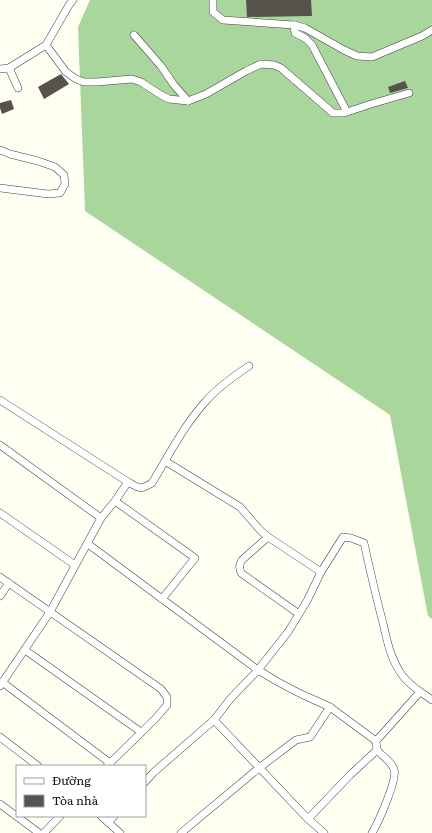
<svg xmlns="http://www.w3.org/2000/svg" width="432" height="833" viewBox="0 0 432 833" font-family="Literata,serif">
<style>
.forest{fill:#a9d69d}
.building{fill:#56524c}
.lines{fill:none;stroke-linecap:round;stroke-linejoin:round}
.street-casing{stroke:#414141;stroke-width:8}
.street{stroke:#fff;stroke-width:7}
</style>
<rect width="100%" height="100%" fill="#fefef1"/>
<!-- forest -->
<path class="forest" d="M90 0H432V619L428 616 390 415 85 211 78 27Z"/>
<!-- building -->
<g class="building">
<path d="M246 0H311L312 16 247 17Z"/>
<path d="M61 74 69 84 44 99 38 87Z"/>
<path d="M405 81 408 88 390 93 388 87Z"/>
<path d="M11 100 14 109 2 114 0 108V103Z"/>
</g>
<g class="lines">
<!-- street casing -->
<g class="street-casing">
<g id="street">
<path d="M213 0V12L223 20 294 25 305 28 344 50 357 56 372 57 422 36 432 30"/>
<path d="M294 25 295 33 305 38 312 45 347 112"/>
<path d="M134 35 161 66 174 85 188 101"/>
<path d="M46 45 66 72 76 79 84 82H97L132 79 141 82 161 95 169 99 188 101 206 94 246 71 261 64 274 65 281 68 333 113H344L371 104 409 93"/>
<path d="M9 68 18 88"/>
<path d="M0 69 9 68 46 45 69 5 73 0"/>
<path d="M0 150 10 154 38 161 55 167 64 175 65 184 60 193 48 194 0 188"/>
<path d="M0 400 128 482C140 489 140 490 152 483 169 455 184 425 206 401 218 387 234 376 249 366"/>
<path d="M0 445 101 518 50 612 0 686"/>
<path d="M115 501 195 558 162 599"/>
<path d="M0 513 75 565"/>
<path d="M101 518 115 501 128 482"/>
<path d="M268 537 242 560C239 565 239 567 241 573L299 614"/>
<path d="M88 544 258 670 278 682 301 694 330 707 376 741"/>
<path d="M321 572 343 537 351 538 364 543C370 570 376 597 383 623 387 641 391 660 402 675 410 686 421 692 432 700"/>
<path d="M0 577 161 689 167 697V705L156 718 107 766"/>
<path d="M0 596 9 583"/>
<path d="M25 650 141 732"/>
<path d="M2 682 110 763"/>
<path d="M214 720 308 819 324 833"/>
<path d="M0 737 38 766"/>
<path d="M145 782 154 772 214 720 231 698 258 670 288 632 307 601 321 572 268 537 260 530 240 507 165 461"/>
<path d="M0 804 39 833"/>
<path d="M101 816 120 833"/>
<path d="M308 819 350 775 377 750 376 741 420 692"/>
<path d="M109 822 114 816"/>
<path d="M44 833 60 816"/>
<path d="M181 833 259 768 296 740 310 737 330 707"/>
<path d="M372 833C378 823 398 779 394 769 391 761 382 756 377 750"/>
</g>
</g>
<!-- street -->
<use href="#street" class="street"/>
</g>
<!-- legend -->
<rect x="16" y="765" width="130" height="52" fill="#ffffff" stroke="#9f9f9f"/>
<rect x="24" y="778" width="20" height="6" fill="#ffffff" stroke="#9f9f9f"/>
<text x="52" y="785" font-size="12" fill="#0e0e0e">Đường</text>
<rect x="24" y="795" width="20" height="12" fill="#56524c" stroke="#9f9f9f"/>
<text x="52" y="805" font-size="12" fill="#0e0e0e">Tòa nhà</text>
</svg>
